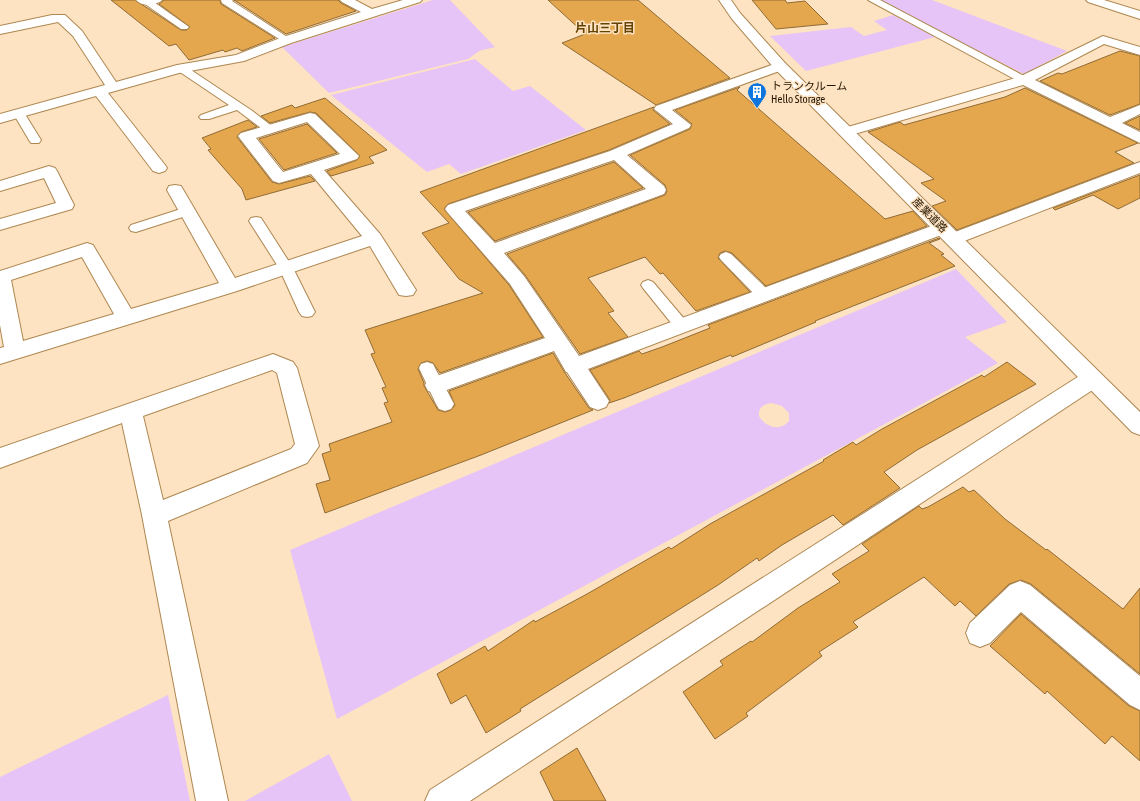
<svg xmlns="http://www.w3.org/2000/svg" width="1140" height="801" viewBox="0 0 1140 801" font-family="'Asap Condensed','Noto Sans JP',sans-serif">
<style>
.green{fill:#e6c4f7;fill-rule:evenodd}
.building{fill:#e4a74d;stroke:#906b35}
.lines{fill:none;stroke-linecap:round;stroke-linejoin:round}
.lane-casing{stroke:#ae8751;stroke-width:2}
.street-casing{stroke:#ae8751;stroke-width:2}
.secondary-casing{stroke:#ae8751;stroke-width:2}
.lane{fill:#fff;fill-rule:evenodd}
.street{fill:#fff;fill-rule:evenodd}
.secondary{fill:#fff;fill-rule:evenodd}
.labels{text-anchor:middle;stroke-width:3;stroke-linejoin:round;paint-order:stroke}
.far-poi-label{font-size:11px;fill:#221300;stroke:#fde3c2;text-anchor:start}
.far-street-label{font-size:11px;fill:#221300;stroke:#fde3c2}
.far-neighbourhood-label{font-size:12px;font-weight:bold;fill:#654202;stroke:#fde3c2}
</style>
<rect width="100%" height="100%" fill="#fde3c2"/>
<!-- green -->
<g class="green">
<path d="M433 0H450L495 47 479 51 468 59 329 93 282 47Z"/>
<path d="M878 0H932L1067 51 1024 74Z"/>
<path d="M893 15 935 37 806 71 770 36 851 27 864 36 887 30 874 21Z"/>
<path d="M475 59 513 91 530 86 586 130 461 174 449 164 427 172 331 95Z"/>
<path d="M956 269 1007 322 965 337 998 363 337 719 290 550ZM772 403 782 406 789 413V421C780 432 765 427 759 416 758 407 764 404 772 403Z"/>
<path d="M168 695 190 801H0V777Z"/>
<path d="M329 754 352 801H245Z"/>
</g>
<!-- building -->
<g class="building">
<path d="M111 0H135L181 30H187L190 27 159 4 164 0H220L221 4 275 38 242 51 237 48 225 52 223 50 189 60 176 44 169 46Z"/>
<path d="M234 0H338L341 3 356 11 286 34Z"/>
<path d="M548 0H638L730 78 656 105 562 43 585 34Z"/>
<path d="M752 0H785L787 3 805 1 828 24 776 29Z"/>
<path d="M1120 51 1140 56V104L1110 115 1040 81 1058 73 1062 74Z"/>
<path d="M740 87 737 90 885 219 913 211 927 226 766 286 732 253 725 251 720 253 718 258 750 292 696 311 663 273 660 274 645 257 588 278 614 311 608 313 628 337 580 354 525 275 507 254 665 195 667 191 665 185 630 155 690 129 692 124 675 110Z"/>
<path d="M1025 88 1138 143 1115 152 1134 163 957 230 932 206 946 201 921 183 934 179 868 132 900 122 904 125 1005 97Z"/>
<path d="M325 98 387 150 369 157 374 163 331 176 327 171 357 160 360 156 316 113 310 112 270 123 261 116 292 105 295 108Z"/>
<path d="M654 107 653 110 670 124 609 150 448 204 444 209 509 285 543 337 440 373 433 363 427 361 421 363 418 369 424 383V386L438 410 445 412 451 410 455 405 449 391 553 353 565 373 589 408 593 410 481 455 325 513 316 484 330 480 322 454 331 451 329 444 392 422 384 403 388 402 382 388 386 387 371 354 375 353 365 330 483 293 459 279 422 233 449 223 420 192Z"/>
<path d="M1140 116V130L1125 123Z"/>
<path d="M248 120 257 127 241 132 237 137 272 182 279 184 310 176 315 181 246 200 242 189 208 150 211 149 202 138Z"/>
<path d="M307 124 337 153 284 170 259 139Z"/>
<path d="M614 162 643 188 495 241 468 212Z"/>
<path d="M1140 175V198L1118 209 1093 195 1055 210 1053 208Z"/>
<path d="M939 238 940 239 929 243 944 254 941 255 955 266 815 321 816 322 732 357 731 355 624 398 609 403 610 400 590 370 639 351 642 354 662 347 710 328 708 325Z"/>
<path d="M1007 362 1036 384 917 450 884 472 900 488 843 525 833 515 782 545 759 561 757 558 718 585 520 709 521 711 486 733 466 695 451 704 437 674 485 646 488 651 534 620 535 622 587 594 669 547 671 549 710 524 824 461 823 460 853 442 856 445 882 429 982 375 984 377Z"/>
<path d="M963 487 969 492 974 490 1005 519 1046 550 1047 549 1123 609 1140 588V674L1031 584 1021 580 1009 584 976 616 960 601 955 606 924 577 853 622 858 627 819 652 822 656 746 713 748 716 715 739 683 692 723 665 720 661 751 641 752 642 798 608 840 582 832 574 869 551 862 544 919 506 922 509 928 507Z"/>
<path d="M1021 614 1129 706 1140 711V761L1112 736 1105 744 1047 691 1045 694 990 646Z"/>
<path d="M577 748 606 801H554L540 772Z"/>
</g>
<g class="lines">
<!-- lane casing -->
<g class="lane-casing">
<g id="lane">
<path d="M145 0H151L189 27 187 29H181L145 4 143 2Z"/>
<path d="M221 0H233L232 1 292 40 287 43 284 42 222 3Z"/>
<path d="M868 0H880L1028 78 1029 80 1024 83 1020 82Z"/>
<path d="M181 65 185 66 251 110 273 127 275 129 273 131H265L237 110 209 119H201L199 117 201 115 229 105 177 70 176 68Z"/>
<path d="M19 110 23 111 41 140 39 143H31L29 140 13 113Z"/>
<path d="M187 207 192 208 194 211 192 214 136 232 131 231 129 228 131 225Z"/>
<path d="M256 217 261 218 293 268 315 312 312 316 307 317 302 316 299 312 279 268 249 221 251 218Z"/>
<path d="M726 252 731 254 768 290 770 294 768 298 763 299 758 298 721 260 719 257 721 254Z"/>
<path d="M648 280 653 282 686 321 689 325 686 329 681 330 676 329 643 288 641 285 643 282Z"/>
<path d="M427 362 433 364 435 368 454 404 451 409 445 411 439 409 436 404 419 368 421 364Z"/>
</g>
</g>
<!-- street casing -->
<g class="street-casing">
<g id="street">
<path d="M136 0H162L160 2C152 5 143 7 136 0Z"/>
<path d="M340 0H355L372 9 403 0H422L420 2 291 43 244 61 179 73 108 93 165 165 167 168 165 171 159 173 153 171 96 96 0 123V114L105 85 73 36 58 22 0 34V26L52 15H65L82 31 116 82 177 65 236 55 283 37 361 12 342 2Z"/>
<path d="M1086 0H1104L1140 11V19L1088 2Z"/>
<path d="M1103 36 1140 47V55L1104 44 1035 80 1110 117 1140 105V114L1122 123 1140 132V143L1023 85 851 135 846 137 841 135 838 132 841 129 1019 77Z"/>
<path d="M780 62 785 63 787 66 785 69 672 110 691 125 689 128 627 155 664 186 666 190 664 194 504 253 524 276 579 356 937 224 943 223 949 224 952 228 949 232 588 369 609 401 606 407 598 410 590 407 567 372H566L554 351 444 391 436 393 428 391 425 385 428 379 545 338 510 284 448 213 445 209 448 205 610 151 673 124 654 109 656 106ZM614 160 646 189 495 243 465 211Z"/>
<path d="M310 113 315 114 359 156 357 159 324 170 380 234 416 290 413 295 406 296 399 295 370 246 237 291 0 364V348L4 347 0 325V271L87 243 93 245 131 309 219 283 167 190 169 186 175 185 181 186 235 278 362 236 311 174 279 183 273 181 238 136 241 133ZM307 122 340 154 283 172 256 138ZM82 257 114 314 23 341 11 280Z"/>
<path d="M1140 162V173L959 243 953 245 947 243 944 239 947 235Z"/>
<path d="M49 166 55 168 57 171 74 205 72 209 0 230V219L56 203 44 178 0 191V181Z"/>
<path d="M273 354 293 362 297 368 319 446 307 463 168 521 228 801H196L142 515 122 423 0 468V448ZM272 370 277 373 295 444 291 449 163 500 143 416Z"/>
<path d="M1092 371 1100 373 1103 379 1100 385 470 801H425L430 790 1084 373Z"/>
<path d="M1020 581 1030 585 1140 676V710L1130 705 1021 612 990 643 980 647 970 643 966 633 970 623 1010 585Z"/>
</g>
</g>
<!-- secondary casing -->
<g class="secondary-casing">
<path id="secondary" d="M719 0H731L740 13 785 63 1140 412V435L1132 432 775 69 732 19Z"/>
</g>
<!-- lane -->
<use href="#lane" class="lane"/>
<!-- street -->
<use href="#street" class="street"/>
<!-- secondary -->
<use href="#secondary" class="secondary"/>
</g>
<!-- icons -->
<defs>
<g id="building-pin" transform="scale(1)"><path d="M0 17L-7.5 6A9.5 9.5 0 1 1 7.5 6Z" fill="#0c76de" stroke="#fde3c2"/><path d="M-4-6H4V6H1V3H-1V6H-4ZM-2.5-4.3h1.7v1.8h-1.7ZM.8-4.3h1.7v1.8H.8ZM-2.5-1h1.7V.8h-1.7ZM.8-1h1.7V.8H.8Z" fill="#fff"/></g>
</defs>
<g fill-rule="evenodd">
<use href="#building-pin" x="757" y="92"/>
</g>
<g class="labels">
<!-- far-poi labels -->
<g class="far-poi-label">
<text x="771" y="90">トランクルーム<tspan x="771" dy="13">Hello Storage</tspan></text>
</g>
<!-- far-street labels -->
<g class="far-street-label">
<text transform="translate(930 215) rotate(45)" y="4">産業道路</text>
</g>
<!-- far-neighbourhood labels -->
<g class="far-neighbourhood-label">
<text x="605" y="32">片山三丁目</text>
</g>
</g>
</svg>
